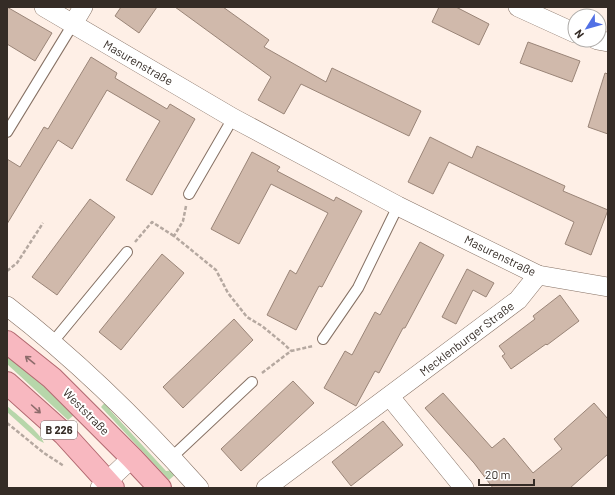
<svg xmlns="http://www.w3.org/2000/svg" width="615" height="495" viewBox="0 0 615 495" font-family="Barlow,sans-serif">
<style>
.green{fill:#b7d6aa}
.building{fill:#d0b9ab;stroke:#9a8578}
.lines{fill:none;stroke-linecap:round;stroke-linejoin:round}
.service-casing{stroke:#867164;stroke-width:12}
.minor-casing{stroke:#867164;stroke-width:20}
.primary-casing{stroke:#b1686f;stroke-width:24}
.path{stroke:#b5a8a0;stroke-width:2.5;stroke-dasharray:4 2;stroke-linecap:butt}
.service{stroke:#fff;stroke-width:10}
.minor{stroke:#fff;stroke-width:19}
.primary{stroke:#f8b8c0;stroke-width:22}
.oneway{stroke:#8d6b6b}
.labels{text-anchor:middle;stroke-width:4;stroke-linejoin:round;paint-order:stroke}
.shield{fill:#fff;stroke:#726b67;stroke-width:1}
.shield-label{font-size:11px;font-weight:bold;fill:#352c26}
.street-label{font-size:12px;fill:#352c26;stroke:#fff}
</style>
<rect width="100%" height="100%" fill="#feefe6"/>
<!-- green -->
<g class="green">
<path d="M7 354 46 388 74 415 68 420 7 364Z"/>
<path d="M108 399 110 402V410L166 471 174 470 178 472 169 480 101 407Z"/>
<path d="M7 406C16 414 40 432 44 443L38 440 7 412Z"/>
</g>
<!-- building -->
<g class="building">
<path d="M7 7 52 33 35 61 7 44Z"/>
<path d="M121 7H157L139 33 115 16Z"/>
<path d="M175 7H223L269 40 264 47 326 82 332 68 421 111 409 136 301 84 284 114 258 100 271 77Z"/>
<path d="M439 7H456L489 24 479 45 432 22Z"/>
<path d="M528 42 580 61 572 82 520 63Z"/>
<path d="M91 57 117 73 115 78 167 109 170 104 195 119 152 195 126 180 160 121 107 90 72 149 58 140 7 224V159L20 167 44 127 48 129Z"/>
<path d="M605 73 608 74V134L588 127Z"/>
<path d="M430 137 472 158 477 146 565 186 563 191 608 210 591 255 565 244 574 222 449 162 433 194 408 182Z"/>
<path d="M252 152 280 167 277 171 334 201 336 197 362 211 322 287 319 286 296 330 267 315 290 270 296 274 328 213 271 184 239 244 211 229Z"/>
<path d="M90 199 115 217 57 295 32 277Z"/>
<path d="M420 242 444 255 405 328H403L379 373 375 371 356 406 324 388 345 351 352 355 375 312 380 315Z"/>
<path d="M162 254 184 273 121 350 99 332Z"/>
<path d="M467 269 494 283 486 297 473 290 456 324 442 317Z"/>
<path d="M560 295 579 321 547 345 546 344 511 369 502 356 505 354 499 346 535 319 533 316Z"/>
<path d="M234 319 253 340 183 408 163 387Z"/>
<path d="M293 381 314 403 241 471 221 449Z"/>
<path d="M443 393 492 448 504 438 533 473 562 449 554 439 594 403 608 419V454L570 488H493L474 463 425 408Z"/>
<path d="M383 421 403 445 351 486 332 462Z"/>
</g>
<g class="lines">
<!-- service casing -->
<g class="service-casing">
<g id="service">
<path d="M7 132 73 24"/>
<path d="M189 194 233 118"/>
<path d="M323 339 358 288 398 206"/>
<path d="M52 343 127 252"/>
<path d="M171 458 252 382"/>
</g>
</g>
<!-- minor casing -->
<g class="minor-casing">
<g id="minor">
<path d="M44 7 233 118 398 206 538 275 608 287"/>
<path d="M518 7 575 33"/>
<path d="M73 24 83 7"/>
<path d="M597 40 608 42"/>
<path d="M7 306C77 360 140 422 199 488"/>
<path d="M390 397 464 488"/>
<path d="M100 488 132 458"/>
<path d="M266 488 518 300 538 275"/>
</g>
</g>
<!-- primary casing -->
<g class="primary-casing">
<g id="primary">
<path d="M7 342 52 378 132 458 160 488"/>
<path d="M7 383 64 434 113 488"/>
</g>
</g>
<!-- path -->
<g class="path">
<path d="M186 206 183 221 174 236 216 270 228 293 247 317 262 326 284 344 291 351"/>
<path d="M135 242 152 222 174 236"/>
<path d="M7 271 17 263 43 223"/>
<path d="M262 373 291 351 313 346"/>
<path d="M7 423 44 453 64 466"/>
</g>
<!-- service -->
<use href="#service" class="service"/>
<!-- minor -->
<use href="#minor" class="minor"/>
<!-- primary -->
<use href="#primary" class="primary"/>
</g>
<!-- one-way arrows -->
<defs><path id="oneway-shaft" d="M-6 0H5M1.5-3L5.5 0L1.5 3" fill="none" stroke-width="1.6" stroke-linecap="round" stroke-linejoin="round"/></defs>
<g class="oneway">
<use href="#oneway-shaft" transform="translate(30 360) rotate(-141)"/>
<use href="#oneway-shaft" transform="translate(36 409) rotate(42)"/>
</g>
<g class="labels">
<!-- shield labels -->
<rect class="shield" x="41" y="421" width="36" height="18" rx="3"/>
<g class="shield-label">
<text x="59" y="434">B 226</text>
</g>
<!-- street labels -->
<g class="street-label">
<text transform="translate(138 63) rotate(30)" y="4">Masurenstraße</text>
<text transform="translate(500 256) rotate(26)" y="4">Masurenstraße</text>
<text transform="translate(467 339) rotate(-37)" y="4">Mecklenburger Straße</text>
<text transform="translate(86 412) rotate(45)" y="4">Weststraße</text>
</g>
</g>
<!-- border -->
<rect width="615" height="495" fill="none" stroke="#352c26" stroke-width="16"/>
<!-- north arrow -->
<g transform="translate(587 28) rotate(233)"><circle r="19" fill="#ffffff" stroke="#aeaba8"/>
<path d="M0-3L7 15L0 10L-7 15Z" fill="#5170e5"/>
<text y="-6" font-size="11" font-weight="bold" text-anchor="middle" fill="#352c26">N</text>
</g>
<!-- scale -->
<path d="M479 479v6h55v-6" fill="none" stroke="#352c26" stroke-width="2"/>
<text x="485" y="479" font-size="12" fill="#352c26" stroke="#ffffff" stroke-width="3" paint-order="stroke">20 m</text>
</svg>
